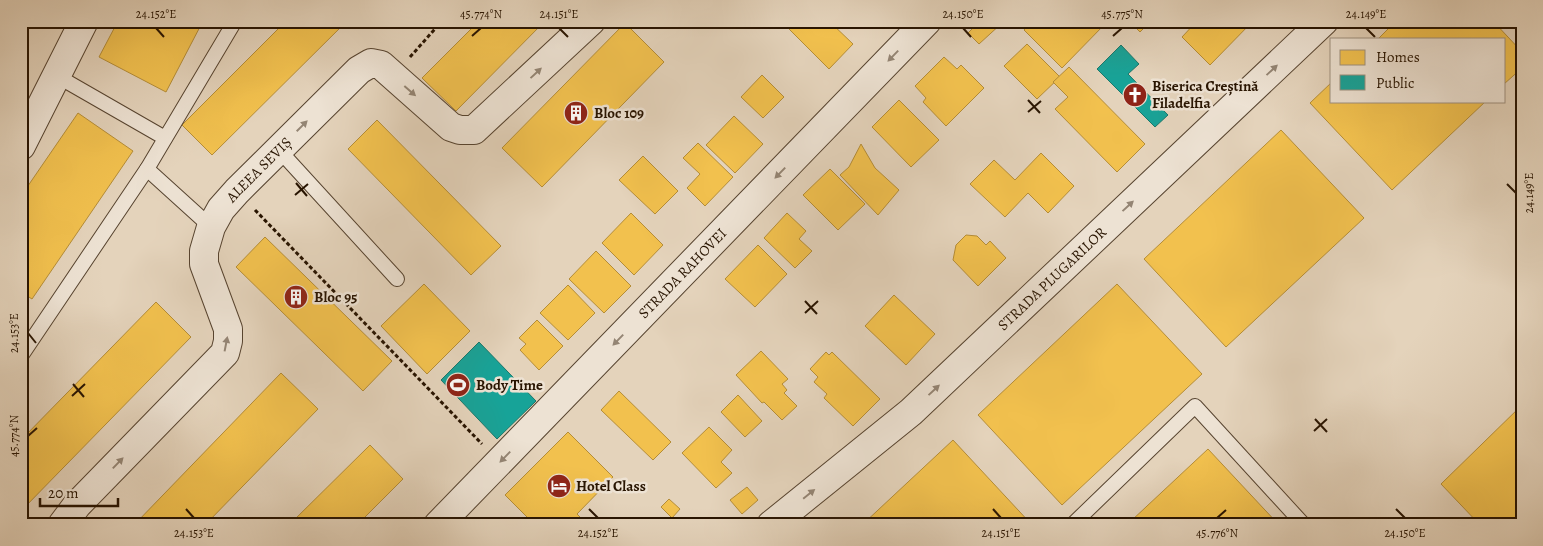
<svg xmlns="http://www.w3.org/2000/svg" width="1543" height="546" viewBox="0 0 1543 546" font-family="Alegreya,serif">
<style>
.homes{fill:#f2c14e;stroke:#b58d37}
.public{fill:#17a398;stroke:#1c786b}
.lines{fill:none;stroke-linecap:round;stroke-linejoin:round}
.service-casing{stroke:#574430;stroke-width:16}
.minor-casing{stroke:#574430;stroke-width:30}
.tertiary-casing{stroke:#574430;stroke-width:30}
.path{stroke:#281401;stroke-width:3;stroke-dasharray:4 2.5;stroke-linecap:butt}
.service{stroke:#ede2d3;stroke-width:14}
.minor{stroke:#ede2d3;stroke-width:28}
.tertiary{stroke:#ede2d3;stroke-width:28}
.oneway{fill:#948574}
.ticks{fill:none;stroke:#281401;stroke-width:2}
.labels{text-anchor:middle;stroke-width:5;stroke-linejoin:round;paint-order:stroke}
.poi-label{font-size:15px;font-weight:bold;fill:#281401;stroke:#ede2d3;text-anchor:start}
.street-label{font-size:15px;fill:#281401;stroke:#ede2d3}
.neatline{fill:none;stroke:#281401;stroke-width:2}
.ticks-label{font-size:12px;text-anchor:middle;fill:#281401}
</style>
<rect width="100%" height="100%" fill="#e4d3bb"/>
<filter id="stains"><feTurbulence type="fractalNoise" baseFrequency=".004" numOctaves="4"/><feColorMatrix values="0 0 0 0 .2 0 0 0 0 .09 0 0 0 0 .02 0 0 0 .5 -.17"/></filter>
<radialGradient id="worn" r=".72"><stop offset=".6" stop-color="#630" stop-opacity="0"/><stop offset="1" stop-color="#630" stop-opacity=".3"/></radialGradient>
<!-- homes -->
<g class="homes">
<path d="M118 21H203L166 92 99 57Z"/>
<path d="M286 21H347L212 155 182 125Z"/>
<path d="M479 21H545L456 111 422 78Z"/>
<path d="M797 21H829L853 44 829 69 789 29Z"/>
<path d="M980 21 1002 23 979 44 968 33Z"/>
<path d="M1032 21H1100L1104 25 1062 68 1024 30Z"/>
<path d="M1101 21H1117L1109 29Z"/>
<path d="M1129 21H1151L1140 32Z"/>
<path d="M1197 21H1253L1210 65 1182 37Z"/>
<path d="M1396 21H1493L1522 52V68L1504 84V39H1378Z"/>
<path d="M625 23 664 62 542 187 502 148Z"/>
<path d="M1027 44 1060 77 1037 99 1004 66Z"/>
<path d="M944 57 957 69 961 65 984 88 946 126 923 102 926 98 915 86Z"/>
<path d="M1069 67 1145 144 1117 172 1055 109 1068 97 1053 82Z"/>
<path d="M762 75 784 97 763 118 741 97Z"/>
<path d="M1332 82V101H1486L1392 190 1310 103Z"/>
<path d="M899 100 939 140 911 167 872 127Z"/>
<path d="M78 113 133 151 32 299 21 292V196Z"/>
<path d="M734 116 763 144 735 173 706 145Z"/>
<path d="M377 120 501 246 471 275 348 149Z"/>
<path d="M1281 130 1364 218 1226 347 1144 259Z"/>
<path d="M698 143 733 177 705 206 687 188 700 174 683 158Z"/>
<path d="M861 144 875 168 899 190 878 215 840 175 849 167Z"/>
<path d="M1041 153 1074 186 1048 213 1028 193 1005 217 970 184 994 160 1015 180Z"/>
<path d="M643 156 678 191 655 214 619 180Z"/>
<path d="M830 169 865 204 838 230 803 195Z"/>
<path d="M631 213 663 245 634 275 602 243Z"/>
<path d="M787 213 806 231 799 239 812 251 795 268 764 238Z"/>
<path d="M966 235 977 236 986 245 990 241 1006 258 978 286 953 260 956 245Z"/>
<path d="M265 237 392 361 363 391 236 267Z"/>
<path d="M758 245 787 274 755 307 725 279Z"/>
<path d="M596 251 631 286 604 313 569 279Z"/>
<path d="M424 284 470 331 427 374 381 326Z"/>
<path d="M1117 284 1202 374 1062 505 978 415Z"/>
<path d="M568 285 595 313 568 340 540 313Z"/>
<path d="M894 295 935 334 906 365 865 326Z"/>
<path d="M156 302 191 337 21 511V440Z"/>
<path d="M537 320 563 346 539 370 520 350 526 344 519 338Z"/>
<path d="M761 351 788 379 782 384 787 390 784 393 797 406 782 420 764 402 762 403 736 375Z"/>
<path d="M826 352 829 355 832 352 880 399 853 426 824 398 827 394 814 382 818 377 810 369Z"/>
<path d="M281 373 318 409 205 525H134Z"/>
<path d="M619 391 671 442 653 460 601 410Z"/>
<path d="M738 395 762 421 745 437 721 412Z"/>
<path d="M1522 405V525H1480L1441 484Z"/>
<path d="M709 427 732 450 721 462 732 473 716 488 682 453Z"/>
<path d="M568 432 613 477 577 514 588 525H535L505 495Z"/>
<path d="M953 440 1032 525H862Z"/>
<path d="M370 445 403 479 357 525H289Z"/>
<path d="M1208 449 1279 525H1134L1131 521Z"/>
<path d="M747 487 758 500 742 514 730 500Z"/>
<path d="M669 499 680 509 672 518 661 507Z"/>
</g>
<!-- public -->
<g class="public">
<path d="M1121 45 1139 64 1128 74 1168 115 1155 127 1097 69Z"/>
<path d="M479 342 536 401 497 439 441 380Z"/>
</g>
<g class="lines">
<!-- service casing -->
<g class="service-casing">
<g id="service">
<path d="M57 76 165 138"/>
<path d="M279 150 397 279"/>
<path d="M147 169 211 227"/>
<path d="M21 356 147 169 235 21"/>
<path d="M1072 525 1195 406 1304 525"/>
</g>
</g>
<!-- minor casing -->
<g class="minor-casing">
<g id="minor">
<path d="M21 146 84 21"/>
<path id="s1" d="M62 525 77 505 225 353 228 341V329L204 264V251L211 227 221 209 237 191 359 70 371 63 381 65 451 127 460 130H474L591 21"/>
</g>
</g>
<!-- tertiary casing -->
<g class="tertiary-casing">
<g id="tertiary">
<path id="s2" d="M438 525 927 21"/>
<path id="s3" d="M771 525 911 412 1324 21"/>
</g>
</g>
<!-- path -->
<g class="path">
<path d="M410 57 442 21"/>
<path d="M255 210 482 444"/>
</g>
<!-- service -->
<use href="#service" class="service"/>
<!-- minor -->
<use href="#minor" class="minor"/>
<!-- tertiary -->
<use href="#tertiary" class="tertiary"/>
</g>
<!-- one-way arrows -->
<defs><path id="oneway-solid" d="M-6-.8H1V-3.2L6.5 0L1 3.2V.8H-6Z" transform="scale(1.25)"/></defs>
<g class="oneway">
<use href="#oneway-solid" transform="translate(893 56) rotate(134)"/>
<use href="#oneway-solid" transform="translate(1272 70) rotate(-43)"/>
<use href="#oneway-solid" transform="translate(536 73) rotate(-43)"/>
<use href="#oneway-solid" transform="translate(410 91) rotate(41)"/>
<use href="#oneway-solid" transform="translate(302 126) rotate(-45)"/>
<use href="#oneway-solid" transform="translate(780 173) rotate(134)"/>
<use href="#oneway-solid" transform="translate(1128 206) rotate(-43)"/>
<use href="#oneway-solid" transform="translate(618 340) rotate(134)"/>
<use href="#oneway-solid" transform="translate(226 344) rotate(-79)"/>
<use href="#oneway-solid" transform="translate(934 390) rotate(-43)"/>
<use href="#oneway-solid" transform="translate(505 457) rotate(134)"/>
<use href="#oneway-solid" transform="translate(118 463) rotate(-46)"/>
<use href="#oneway-solid" transform="translate(809 494) rotate(-39)"/>
</g>
<!-- ticks -->
<path class="ticks" d="M156 28 164 37M559 28 568 37M963 28 971 37M1366 28 1375 37M472 36 481 28M1113 36 1122 28M1028 100 1040 113M1028 112 1041 101M296 183 307 196M1507 184 1516 193M295 195 308 184M805 301 817 314M805 313 818 301M28 333 36 343M73 384 84 397M72 396 85 384M1315 419 1327 432M1314 431 1327 419M28 436 37 428M186 509 194 518M589 509 598 518M993 509 1001 518M1396 509 1405 518M1217 518 1226 510"/>
<!-- icons -->
<defs>
<g id="church-disc" transform="scale(1.25)"><circle r="9.5" fill="#8f2418" stroke="#ede2d3"/><path d="M-1.2-6h2.4v3.5h3.3v2.4h-3.3V6h-2.4V-.1h-3.3v-2.4h3.3Z" fill="#fff"/></g>
<g id="building-disc" transform="scale(1.25)"><circle r="9.5" fill="#8f2418" stroke="#ede2d3"/><path d="M-4-6H4V6H1V3H-1V6H-4ZM-2.5-4.3h1.7v1.8h-1.7ZM.8-4.3h1.7v1.8H.8ZM-2.5-1h1.7V.8h-1.7ZM.8-1h1.7V.8H.8Z" fill="#fff"/></g>
<g id="stadium-disc" transform="scale(1.25)"><circle r="9.5" fill="#8f2418" stroke="#ede2d3"/><path d="M0-5a6.5 5 0 1 0 0 10a6.5 5 0 1 0 0-10ZM-3.5-1.8h7v3.6h-7Z" fill="#fff"/></g>
<g id="hotel-disc" transform="scale(1.25)"><circle r="9.5" fill="#8f2418" stroke="#ede2d3"/><path d="M-6-4.5h1.5V1H6V5H4.5V3h-9V5H-6ZM-4 0a1.8 1.8 0 1 1 3.6 0ZM.5 0V-2.5h3Q6-2.5 6 0Z" fill="#fff"/></g>
</defs>
<g fill-rule="evenodd">
<use href="#church-disc" x="1135" y="95"/>
<use href="#building-disc" x="576" y="113"/>
<use href="#building-disc" x="296" y="297"/>
<use href="#stadium-disc" x="458" y="385"/>
<use href="#hotel-disc" x="559" y="486"/>
</g>
<g class="labels">
<!-- poi labels -->
<g class="poi-label">
<text x="1152" y="91">Biserica Creștină<tspan x="1152" dy="17">Filadelfia</tspan></text>
<text x="594" y="118">Bloc 109</text>
<text x="314" y="302">Bloc 95</text>
<text x="476" y="390">Body Time</text>
<text x="576" y="491">Hotel Class</text>
</g>
<!-- street labels -->
<g class="street-label">
<text dy="5" stroke="none"><textPath href="#s1" startOffset="444">ALEEA SEVIȘ</textPath></text>
<text dy="5" stroke="none"><textPath href="#s2" startOffset="351">STRADA RAHOVEI</textPath></text>
<text dy="5" stroke="none"><textPath href="#s3" startOffset="374">STRADA PLUGARILOR</textPath></text>
</g>
</g>
<!-- margin -->
<rect width="1543" height="546" fill="none" stroke="#e4d3bb" stroke-width="55"/>
<!-- legend -->
<rect x="1330" y="38" width="175" height="65" fill="#ede2d3" stroke="#9e907f"/>
<rect x="1340" y="50" width="25" height="15" fill="#f2c14e" stroke="#9e907f"/>
<text x="1376" y="62" font-size="15" fill="#281401">Homes</text>
<rect x="1340" y="75" width="25" height="15" fill="#17a398" stroke="#9e907f"/>
<text x="1376" y="88" font-size="15" fill="#281401">Public</text>
<!-- scale -->
<path d="M40 498v8h78v-8" fill="none" stroke="#281401" stroke-width="2.5"/>
<text x="48" y="498" font-size="15" fill="#281401" stroke="#ede2d3" stroke-width="4" paint-order="stroke">20 m</text>
<rect x="28" y="28" width="1488" height="490" class="neatline"/>
<g class="ticks-label">
<text x="156" y="18">24.152°E</text>
<text x="481" y="18">45.774°N</text>
<text x="559" y="18">24.151°E</text>
<text x="963" y="18">24.150°E</text>
<text x="1122" y="18">45.775°N</text>
<text x="1366" y="18">24.149°E</text>
<text transform="translate(1529 193) rotate(-90)" y="4">24.149°E</text>
<text transform="translate(14 333) rotate(-90)" y="4">24.153°E</text>
<text transform="translate(14 436) rotate(-90)" y="4">45.774°N</text>
<text x="194" y="537">24.153°E</text>
<text x="598" y="537">24.152°E</text>
<text x="1001" y="537">24.151°E</text>
<text x="1217" y="537">45.776°N</text>
<text x="1405" y="537">24.150°E</text>
</g>
<rect width="100%" height="100%" filter="url(#stains)"/>
<rect width="100%" height="100%" fill="url(#worn)"/>
</svg>
